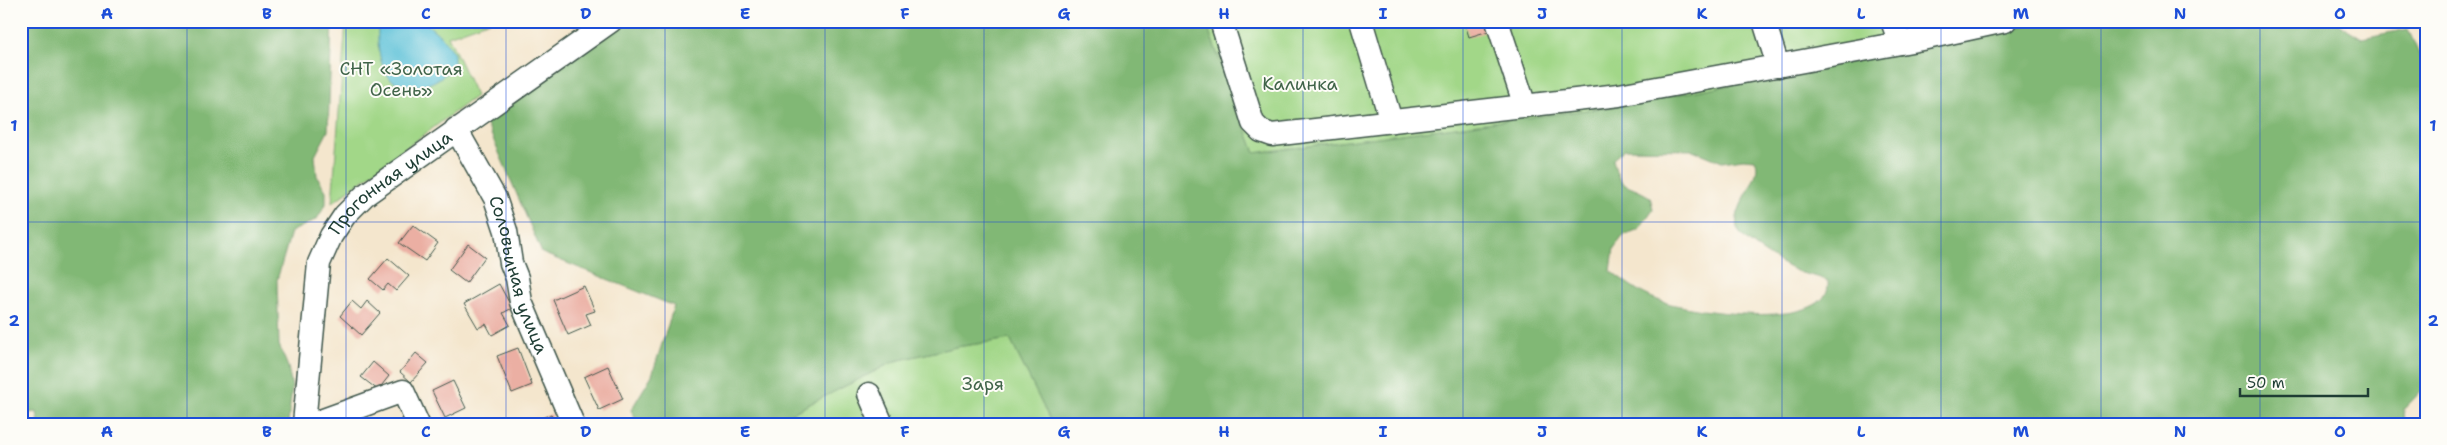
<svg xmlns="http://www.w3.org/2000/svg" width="2447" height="445" viewBox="0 0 2447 445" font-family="'Shantell Sans',sans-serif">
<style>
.green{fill:#a2d788;stroke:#608a5e}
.forest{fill:#81b874;stroke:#507a54;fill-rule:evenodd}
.water{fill:#5bc1d8;stroke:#3d7f86}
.building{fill:#ebafa3}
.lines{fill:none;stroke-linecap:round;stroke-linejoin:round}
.minor-casing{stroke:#3f564b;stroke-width:25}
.minor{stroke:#fff;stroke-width:22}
.grid{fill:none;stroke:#1d4ed8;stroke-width:1;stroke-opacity:0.55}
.labels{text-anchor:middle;stroke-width:4;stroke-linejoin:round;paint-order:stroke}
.park-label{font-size:18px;fill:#406449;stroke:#fdfcf7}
.street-label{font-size:18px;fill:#1f3d34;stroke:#fdfcf7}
.neatline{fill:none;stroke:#1d4ed8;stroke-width:2}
.grid-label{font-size:16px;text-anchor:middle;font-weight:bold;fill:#1d4ed8}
</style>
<rect width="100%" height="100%" fill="#fdfcf7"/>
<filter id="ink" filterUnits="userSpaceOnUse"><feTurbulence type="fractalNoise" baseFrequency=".02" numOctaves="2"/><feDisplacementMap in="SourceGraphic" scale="10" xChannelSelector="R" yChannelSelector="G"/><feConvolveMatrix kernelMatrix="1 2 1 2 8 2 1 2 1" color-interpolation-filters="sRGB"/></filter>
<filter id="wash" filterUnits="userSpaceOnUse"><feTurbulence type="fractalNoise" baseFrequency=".0096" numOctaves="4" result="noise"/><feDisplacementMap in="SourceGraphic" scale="20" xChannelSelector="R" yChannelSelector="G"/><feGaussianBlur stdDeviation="1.12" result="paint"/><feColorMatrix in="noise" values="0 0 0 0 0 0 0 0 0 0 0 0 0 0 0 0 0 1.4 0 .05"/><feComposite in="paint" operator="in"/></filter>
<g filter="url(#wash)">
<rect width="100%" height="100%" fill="#f4e6cd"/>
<!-- green -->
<g class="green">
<path d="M346 21H490L448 36 476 96 332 203Z"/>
<path d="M1205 21H2046L1805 71 1610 107 1255 153Z"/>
<path d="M1010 339 1052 424H770L895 361 956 347Z"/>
</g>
<!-- forest -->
<g class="forest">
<path d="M21 21H332L328 131 315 156 317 176 326 191V204L317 219 291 232 277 280 279 345 288 367 292 388 288 424H39L37 412 21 414Z"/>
<path d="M631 21H1205L1255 153 1610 107 1805 71 2046 21H2334L2362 38 2408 29 2426 70V386L2404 409 2405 424H1052L1010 339 956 347 895 361 770 424H638L631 410 652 375 674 306 542 253 485 120 586 49ZM1625 149 1693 150 1722 162 1743 159 1755 160C1765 177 1732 204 1737 228 1740 240 1787 268 1799 272 1810 276 1818 276 1828 281 1833 333 1695 311 1667 303 1645 297 1629 285 1611 271L1614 248 1624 235 1639 229 1653 209 1650 197C1626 182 1620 192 1613 159Z"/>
</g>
<!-- water -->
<path class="water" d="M379 21H423L442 37 454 54V66C440 81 423 90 403 84 400 83 394 82 392 80 378 68 376 38 379 21Z"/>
<g id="blocks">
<!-- building -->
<g class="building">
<path d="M1464 21H1489L1492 30 1469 37Z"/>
<path d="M413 225 438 243 425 261 399 243Z"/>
<path d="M468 244 485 257 466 283 449 270Z"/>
<path d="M388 258 409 276 396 291 388 284 383 290 370 279Z"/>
<path d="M499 284 512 308 503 313 510 325 492 335 486 324 478 328 464 304Z"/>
<path d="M584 286 595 311 586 314 591 325 568 335 553 300Z"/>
<path d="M352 301 361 309 367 301 380 313 361 335 340 316Z"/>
<path d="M518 348 532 385 512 393 497 356Z"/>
<path d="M416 353 428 363 411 382 400 372Z"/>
<path d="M373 362 389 376 378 390 361 377Z"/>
<path d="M608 366 623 399 599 410 584 377Z"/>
<path d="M453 381 466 408 445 418 432 391Z"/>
<path d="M551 414 555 424H529Z"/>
</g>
</g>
</g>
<g filter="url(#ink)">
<use href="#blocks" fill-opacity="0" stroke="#3f564b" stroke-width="1"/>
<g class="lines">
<!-- minor casing -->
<g class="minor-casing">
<g id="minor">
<path d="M1221 21 1253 123 1261 131 1272 135 1619 95 1922 39 2005 21"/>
<path d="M1361 21 1391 121"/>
<path d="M1497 21 1525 106"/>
<path d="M1764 21 1778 66"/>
<path d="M1892 21 1900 43"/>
<path id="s1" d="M456 129 495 198 506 231 511 263 517 278 521 302 573 424"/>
<path d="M869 394 882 424"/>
<path id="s2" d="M304 424 319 263 331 236 345 215 365 195 611 21"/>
<path d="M312 424 403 391 418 424"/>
</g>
</g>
<!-- minor -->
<use href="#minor" class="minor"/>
</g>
</g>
<!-- grid -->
<path class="grid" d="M187 21V424M346 21V424M506 21V424M665 21V424M825 21V424M984 21V424M1144 21V424M1303 21V424M1463 21V424M1622 21V424M1782 21V424M1941 21V424M2101 21V424M2260 21V424M21 222H2426"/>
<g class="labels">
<!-- park labels -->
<g class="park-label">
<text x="401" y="75">СНТ «Золотая<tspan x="401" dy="21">Осень»</tspan></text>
<text x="1300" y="90">Калинка</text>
<text x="983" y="390">Заря</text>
</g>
<!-- street labels -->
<g class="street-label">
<text dy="6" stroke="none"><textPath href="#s2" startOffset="272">Прогонная улица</textPath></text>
<text dy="6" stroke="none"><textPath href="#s1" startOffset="160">Соловьиная улица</textPath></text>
</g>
</g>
<!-- margin -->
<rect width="2447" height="445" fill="none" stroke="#fdfcf7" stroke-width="55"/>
<!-- scale -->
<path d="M2240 388v8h128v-8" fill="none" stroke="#1f3d34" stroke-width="2.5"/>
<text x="2247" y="388" font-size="15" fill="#1f3d34" stroke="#fdfcf7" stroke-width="4" paint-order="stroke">50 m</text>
<rect x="28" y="28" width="2392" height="390" class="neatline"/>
<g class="grid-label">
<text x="107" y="19">A</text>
<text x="267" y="19">B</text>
<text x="426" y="19">C</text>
<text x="586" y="19">D</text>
<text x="745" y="19">E</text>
<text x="905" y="19">F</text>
<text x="1064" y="19">G</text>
<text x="1224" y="19">H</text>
<text x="1383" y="19">I</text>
<text x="1542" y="19">J</text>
<text x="1702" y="19">K</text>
<text x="1861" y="19">L</text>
<text x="2021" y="19">M</text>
<text x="2180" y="19">N</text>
<text x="2340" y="19">O</text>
<text x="14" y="131">1</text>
<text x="2433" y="131">1</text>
<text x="14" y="326">2</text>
<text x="2433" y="326">2</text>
<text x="107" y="437">A</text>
<text x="267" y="437">B</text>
<text x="426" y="437">C</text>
<text x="586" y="437">D</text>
<text x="745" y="437">E</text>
<text x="905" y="437">F</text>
<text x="1064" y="437">G</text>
<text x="1224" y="437">H</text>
<text x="1383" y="437">I</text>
<text x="1542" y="437">J</text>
<text x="1702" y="437">K</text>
<text x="1861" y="437">L</text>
<text x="2021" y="437">M</text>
<text x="2180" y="437">N</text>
<text x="2340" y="437">O</text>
</g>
</svg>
